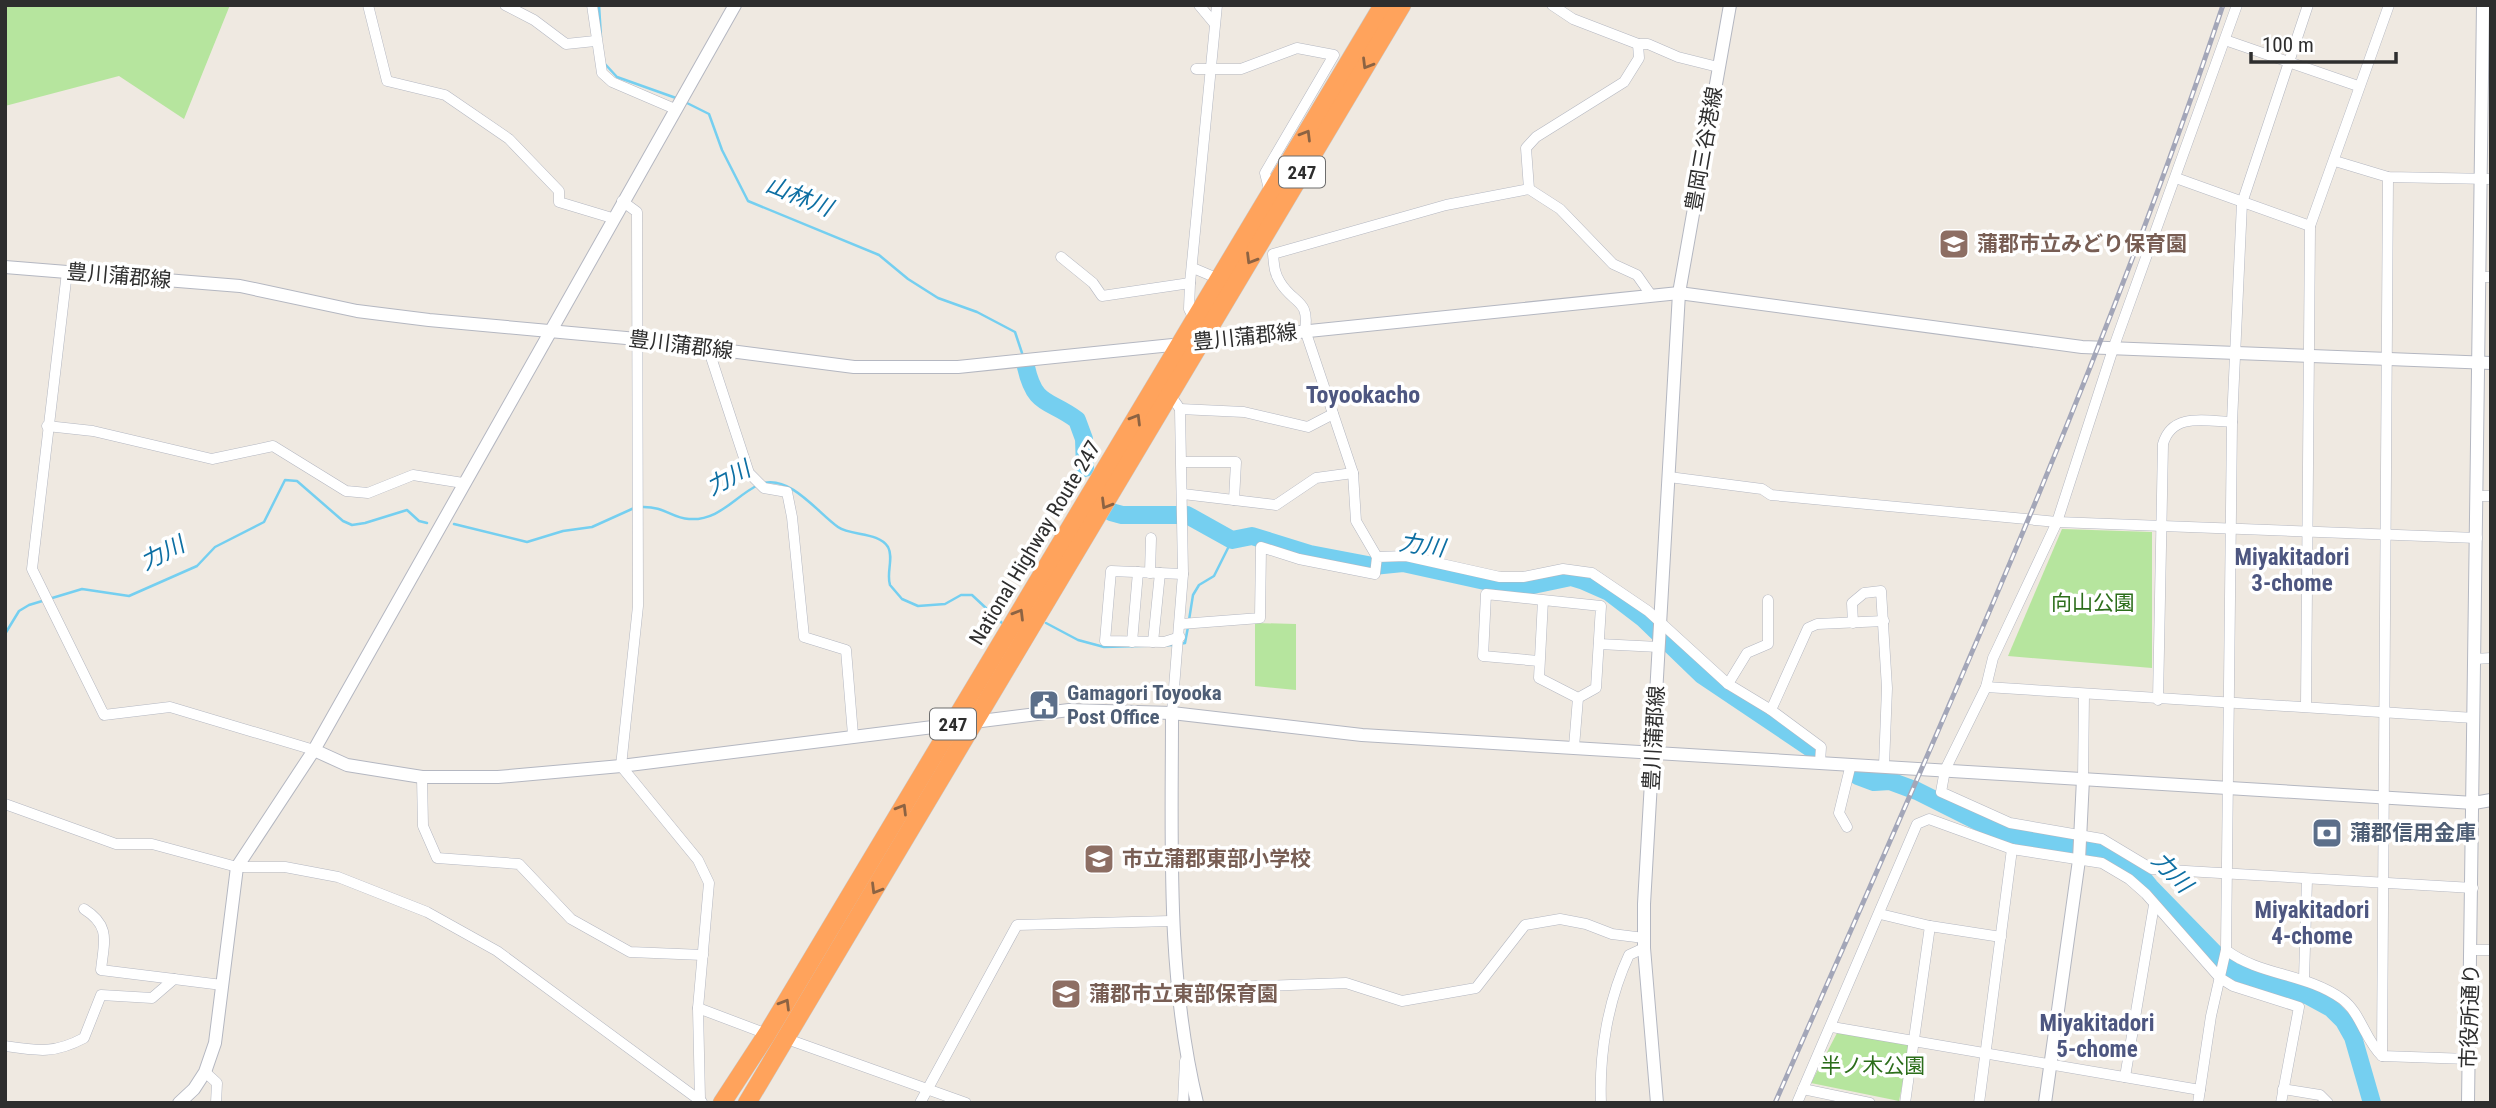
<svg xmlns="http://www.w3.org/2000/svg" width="2496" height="1108" viewBox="0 0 2496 1108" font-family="'Roboto Condensed','Noto Sans JP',sans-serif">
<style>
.green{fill:#b6e59e}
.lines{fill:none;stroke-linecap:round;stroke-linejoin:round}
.stream{stroke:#75cff0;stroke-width:2.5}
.river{stroke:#75cff0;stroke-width:18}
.street-casing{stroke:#b4b7c1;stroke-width:11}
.secondary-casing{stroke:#b4b7c1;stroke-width:14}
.highway-casing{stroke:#c9c9c9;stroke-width:19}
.street{stroke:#fff;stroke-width:10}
.secondary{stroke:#fff;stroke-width:12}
.highway{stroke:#ffa35c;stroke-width:18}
.rail-casing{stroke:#a3a6b8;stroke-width:5}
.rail{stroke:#fff;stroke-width:2.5;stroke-dasharray:8;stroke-linecap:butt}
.oneway{stroke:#8c6343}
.labels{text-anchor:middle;stroke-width:7;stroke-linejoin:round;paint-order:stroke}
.shield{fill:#fff;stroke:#6d6d6d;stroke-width:2}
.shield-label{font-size:19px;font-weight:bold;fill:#2e2e2e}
.street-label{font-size:21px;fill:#2e2e2e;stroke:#fff}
.education-label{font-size:21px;font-weight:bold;fill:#785e54;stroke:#fff;text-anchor:start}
.park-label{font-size:21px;fill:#2c6e1b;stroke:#fff}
.service-label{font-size:21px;font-weight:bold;fill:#4e5e75;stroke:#fff;text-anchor:start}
.water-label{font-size:23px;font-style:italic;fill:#0d6fa3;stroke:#fff}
.neighbourhood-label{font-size:23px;font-weight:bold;fill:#4d5680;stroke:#fff}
.quarter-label{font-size:24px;font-weight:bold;fill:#4d5680;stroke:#fff}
</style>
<rect width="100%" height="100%" fill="#efe9e1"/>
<!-- green -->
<g class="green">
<path d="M5 5H230L184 119 119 76 5 106Z"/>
<path d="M2062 529 2152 532V668L2008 656Z"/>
<path d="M1255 623 1296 624V690L1255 686Z"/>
<path d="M1837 1033 1911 1042 1899 1101 1811 1083Z"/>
</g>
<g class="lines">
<!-- stream -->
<g class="stream">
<path d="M599 5 601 37"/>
<path d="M605 64 617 77 676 98"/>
<path d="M685 102 709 114 722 150 748 201 879 255 908 279 938 298 977 312 1015 332 1022 353"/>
<path d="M764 483C792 477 817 512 838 527 851 536 879 532 888 547 894 558 886 573 890 585L902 599 918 606 945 604 961 595H972L1002 623"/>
<path d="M641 507C665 506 671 518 689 519 719 521 734 497 758 485"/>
<path d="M454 524 527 542 563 531 592 527 634 508"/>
<path d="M1189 620 1193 595 1199 585 1214 576 1232 540"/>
<path d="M1046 623 1078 640 1104 647 1174 645"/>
<path d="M5 634 19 611 29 605 82 589 129 596 197 566 215 547 264 522 285 480 297 481 343 521 352 525 365 523 407 510 419 521 427 523"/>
<path d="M1180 644 1185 643 1188 627"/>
</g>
<!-- river -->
<g class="river">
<path d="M1026 367C1035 407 1049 399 1077 420L1084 439 1085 468"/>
<path d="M1111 512 1122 515H1187L1232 540 1252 536 1310 554 1373 566 1403 563 1503 585H1533L1571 577 1584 581 1609 592 1643 618 1702 675 1812 749"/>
<path d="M1858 776 1874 782 1890 781 1917 791 1997 831 2067 847 2102 848 2133 866 2150 887 2232 971 2309 996 2331 1008 2344 1021 2353 1037 2372 1103"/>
</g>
<!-- street casing -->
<g class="street-casing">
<g id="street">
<path d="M368 5 387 81 445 95 509 139 559 191V202L612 218"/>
<path d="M505 5 534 20 566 44 595 41"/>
<path d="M592 5 602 73 612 82 675 109"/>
<path d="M1199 5 1214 23"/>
<path d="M1552 5 1573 19 1638 44H1648L1678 57 1718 67"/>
<path d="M2237 5 2113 349 2057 522 1993 658 1986 687 1945 770 1941 792 2010 823 2102 839 2152 869 2473 888"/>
<path d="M2225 40 2358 86"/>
<path d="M1196 69H1241L1297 48 1334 55 1265 173 1270 193"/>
<path d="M2335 161 2388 177 2491 179"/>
<path d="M2176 178 2310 226"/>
<path d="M1529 189 1526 148 1536 137 1624 82 1639 58 1638 44"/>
<path d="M622 201 637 212 638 606 621 766 698 860 709 883 698 1008 700 1099"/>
<path d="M1061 257 1093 283 1102 296 1190 283"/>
<path d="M1193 268 1219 279"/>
<path d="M67 272 32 569 104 715 170 707 314 750"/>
<path d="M2479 277H2491"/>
<path d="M1195 320 1189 309 1190 283 1217 5"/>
<path d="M708 348 749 473 764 488 787 492 792 517 804 637 846 650 853 735"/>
<path d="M1171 396 1180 409 1183 574 1172 713"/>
<path d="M1180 409 1244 412 1308 427 1333 414"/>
<path d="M47 426 93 431 212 459 273 446 346 491 368 493 413 475 463 483"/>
<path d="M1183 462H1236L1234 500"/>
<path d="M1669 477 1762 489 1771 495 2057 522 2477 538"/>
<path d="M1183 494 1276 505 1316 478 1353 473"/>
<path d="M2477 496H2491"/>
<path d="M1377 557 1356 521 1353 473 1305 330C1310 299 1293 304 1280 282 1274 273 1274 264 1273 254L1446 205 1529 189 1560 209 1613 264 1637 275 1651 295"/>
<path d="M1150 573 1151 538"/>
<path d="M1853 623 1852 603 1864 593 1881 591 1887 688 1884 766"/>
<path d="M1181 624 1260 618 1261 547 1299 559 1375 574 1377 557 1406 556 1500 577H1523L1563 569 1592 573 1648 611 1728 684 1771 710 1821 747 1820 762"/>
<path d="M1180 637 1164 642 1105 641 1111 571 1183 574"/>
<path d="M1132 642 1138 572"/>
<path d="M1153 642 1160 573"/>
<path d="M1599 644 1659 647"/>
<path d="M2475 659 2491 658"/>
<path d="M1539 661 1483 656 1486 594 1601 606 1596 688 1578 698 1539 678 1543 600"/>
<path d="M1728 684 1747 653 1768 644V600"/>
<path d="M1986 687 2474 718"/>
<path d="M2158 700 2163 444C2172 412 2206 421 2232 422"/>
<path d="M2306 706 2310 226 2389 5"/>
<path d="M1771 710 1808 628 1817 624 1884 621"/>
<path d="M1574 747 1578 698"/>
<path d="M422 777 423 826 437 858 519 864 571 919 630 952 703 955"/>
<path d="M2083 779 2084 694"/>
<path d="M5 804 116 844H152L237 867H285L338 877 427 912 497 951 702 1102"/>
<path d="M1847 827 1839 813 1851 764"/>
<path d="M1880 914 1930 926 1905 1103"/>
<path d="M1930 926 2001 937"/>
<path d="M2226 950C2260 976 2306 973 2342 999 2361 1013 2365 1040 2382 1056L2469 1059"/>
<path d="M2472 950H2491"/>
<path d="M174 979 222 985"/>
<path d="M2304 979 2307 879"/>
<path d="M1177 989 1346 983 1402 1001 1476 988 1525 925 1560 919 1586 924 1612 934 1644 938"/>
<path d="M698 1008 767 1034"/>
<path d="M1832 1027 2200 1090"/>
<path d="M787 1039 966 1103"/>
<path d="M5 1046C38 1051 54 1054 84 1038L101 995 152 998 174 979 101 970C104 941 111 926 84 909"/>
<path d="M2382 1056 2388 177"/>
<path d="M205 1072 217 1083 216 1103"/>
<path d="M2125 1077 2154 905"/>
<path d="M1803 1089 1870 1103"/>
<path d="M2283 1089 2320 1095 2328 1103"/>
<path d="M920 1103 1017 925 1171 921"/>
<path d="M1183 1103 1185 1061"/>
<path d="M1601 1103C1599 1053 1608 1000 1629 955L1644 948"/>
<path d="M1797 1103 1917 824 1929 819 2012 849 2102 863 2129 879 2146 894 2220 978 2233 986 2299 1007 2281 1103"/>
<path d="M1979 1103 2012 849"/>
<path d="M2198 1103 2211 1016 2226 950 2232 422 2242 203 2308 5"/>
</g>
</g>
<!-- secondary casing -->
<g class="secondary-casing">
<g id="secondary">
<path d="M5 267 240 286 357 311 429 320 637 339 854 367H958L1679 293 2082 347 2491 363"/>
<path d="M1172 713C1172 844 1166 974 1197 1103"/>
<path d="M314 750 347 765 422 777H498L621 766 1069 710 1172 713 1362 735 2474 803 2491 800"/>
<path d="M179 1103 194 1089 205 1072 215 1043 237 867 314 750 735 5"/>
<path d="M1657 1103 1644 948V904L1679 293 1730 5"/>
<path d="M2045 1103 2079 860 2083 779"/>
<path d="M2468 1103 2483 5"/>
</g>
</g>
<!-- highway casing -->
<g class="highway-casing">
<g id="highway">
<path d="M722 1103 767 1034 1383 5"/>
<path d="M747 1103 1402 5"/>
</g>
</g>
<!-- street -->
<use href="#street" class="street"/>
<!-- secondary -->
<use href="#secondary" class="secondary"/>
<!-- highway -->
<use href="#highway" class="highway"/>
<!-- rail casing -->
<g class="rail-casing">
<path id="rail" d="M1775 1103C1934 740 2098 381 2223 5"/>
</g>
<!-- rail -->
<use href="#rail" class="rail"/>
</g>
<!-- one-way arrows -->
<defs><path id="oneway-chevron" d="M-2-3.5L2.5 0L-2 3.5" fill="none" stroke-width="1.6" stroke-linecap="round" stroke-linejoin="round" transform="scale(1.75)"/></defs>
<g class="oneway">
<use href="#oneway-chevron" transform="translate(1367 64) rotate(121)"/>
<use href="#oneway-chevron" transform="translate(1306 135) rotate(-59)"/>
<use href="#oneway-chevron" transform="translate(1251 259) rotate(121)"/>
<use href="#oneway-chevron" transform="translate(1136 419) rotate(-59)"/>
<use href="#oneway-chevron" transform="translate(1106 504) rotate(121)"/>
<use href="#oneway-chevron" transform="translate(1019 614) rotate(-59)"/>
<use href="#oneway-chevron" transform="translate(902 809) rotate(-59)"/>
<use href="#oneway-chevron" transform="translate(876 889) rotate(121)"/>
<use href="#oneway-chevron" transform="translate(785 1004) rotate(-59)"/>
</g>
<!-- icons -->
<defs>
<g id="school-square" transform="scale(1.575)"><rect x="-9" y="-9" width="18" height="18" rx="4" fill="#8d6e63" stroke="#fff"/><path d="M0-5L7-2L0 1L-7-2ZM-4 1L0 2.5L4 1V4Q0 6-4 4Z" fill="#fff"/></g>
<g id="civic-square" transform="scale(1.575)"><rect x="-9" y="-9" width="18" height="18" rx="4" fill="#5c6f8a" stroke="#fff"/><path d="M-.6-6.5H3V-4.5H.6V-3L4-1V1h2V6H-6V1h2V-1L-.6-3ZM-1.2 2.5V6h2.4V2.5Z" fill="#fff"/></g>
<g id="bank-square" transform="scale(1.575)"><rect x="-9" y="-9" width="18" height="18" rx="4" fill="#5c6f8a" stroke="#fff"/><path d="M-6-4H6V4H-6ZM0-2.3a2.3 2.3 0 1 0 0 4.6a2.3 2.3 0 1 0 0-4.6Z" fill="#fff"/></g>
</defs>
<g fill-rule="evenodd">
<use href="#school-square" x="1954" y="244"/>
<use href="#civic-square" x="1044" y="705"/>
<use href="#bank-square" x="2327" y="833"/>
<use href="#school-square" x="1099" y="859"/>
<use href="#school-square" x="1066" y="994"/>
</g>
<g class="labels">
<!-- shield labels -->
<g class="shield">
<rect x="1279" y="156.5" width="46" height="31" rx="5"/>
<rect x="930" y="708.5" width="46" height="31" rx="5"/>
</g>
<g class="shield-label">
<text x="1302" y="179">247</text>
<text x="953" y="731">247</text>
</g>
<!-- street labels -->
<g class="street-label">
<text transform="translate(1704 149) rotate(-80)" y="7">豊岡三谷港線</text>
<text transform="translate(119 276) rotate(5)" y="7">豊川蒲郡線</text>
<text transform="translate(1245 337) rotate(-6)" y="7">豊川蒲郡線</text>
<text transform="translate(681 345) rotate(7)" y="7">豊川蒲郡線</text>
<text transform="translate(1035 543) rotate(-59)" y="7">National Highway Route 247</text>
<text transform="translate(1654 738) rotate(-87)" y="7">豊川蒲郡線</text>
<text transform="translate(2470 1016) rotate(-88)" y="7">市役所通り</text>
</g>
<!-- education labels -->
<g class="education-label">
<text x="1977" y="251">蒲郡市立みどり保育園</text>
<text x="1122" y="866">市立蒲郡東部小学校</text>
<text x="1089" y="1001">蒲郡市立東部保育園</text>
</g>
<!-- park labels -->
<g class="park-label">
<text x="2093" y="610">向山公園</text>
<text x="1873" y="1073">半ノ木公園</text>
</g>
<!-- service labels -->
<g class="service-label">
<text x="1067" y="700">Gamagori Toyooka<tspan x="1067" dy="24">Post Office</tspan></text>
<text x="2350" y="840">蒲郡信用金庫</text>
</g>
<!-- water labels -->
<g class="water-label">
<text transform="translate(799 196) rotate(22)" y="8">山林川</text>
<text transform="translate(728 478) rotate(-28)" y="8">力川</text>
<text transform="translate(1422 545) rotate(8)" y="8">力川</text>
<text transform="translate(162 553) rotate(-27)" y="8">力川</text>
<text transform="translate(2172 872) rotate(46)" y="8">力川</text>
</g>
<!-- neighbourhood labels -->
<g class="neighbourhood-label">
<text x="2292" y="565">Miyakitadori<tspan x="2292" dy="26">3-chome</tspan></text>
<text x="2312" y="918">Miyakitadori<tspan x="2312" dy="26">4-chome</tspan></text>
<text x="2097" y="1031">Miyakitadori<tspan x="2097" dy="26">5-chome</tspan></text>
</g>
<!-- quarter labels -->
<g class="quarter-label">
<text x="1363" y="403">Toyookacho</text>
</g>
</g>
<!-- border -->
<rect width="2496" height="1108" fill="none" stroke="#2e2e2e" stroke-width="14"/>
<!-- scale -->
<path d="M2251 52v10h145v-10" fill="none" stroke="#2e2e2e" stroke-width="3.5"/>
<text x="2262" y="52" font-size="21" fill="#2e2e2e" stroke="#ffffff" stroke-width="5" paint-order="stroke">100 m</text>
</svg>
